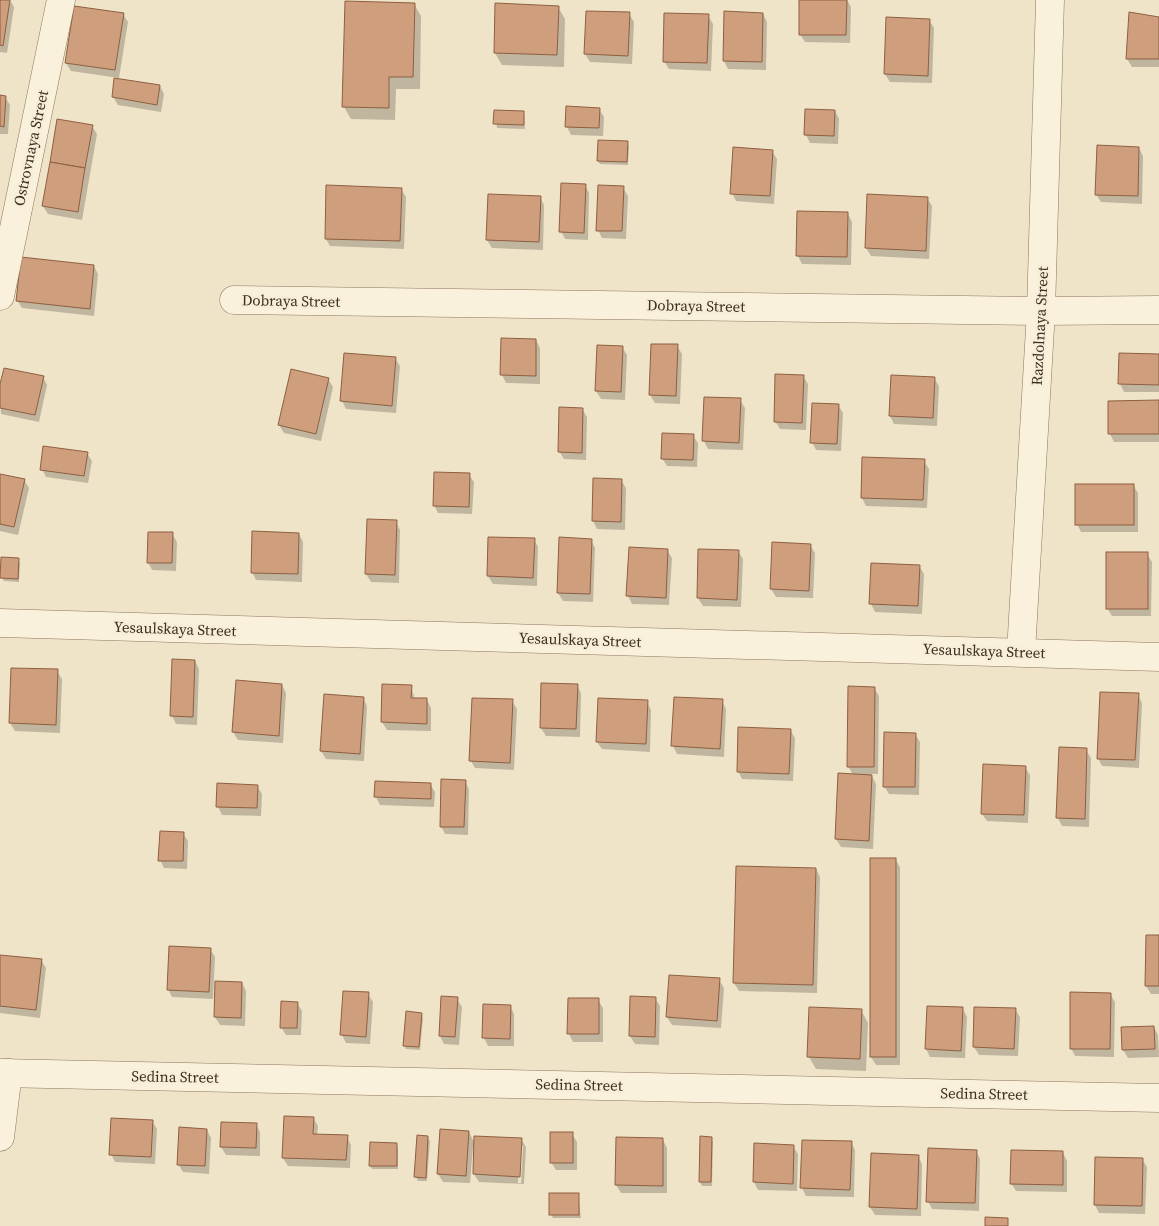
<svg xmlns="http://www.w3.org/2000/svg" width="1159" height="1226" viewBox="0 0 1159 1226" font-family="'Source Serif 4',serif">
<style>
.shadow{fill:#0003;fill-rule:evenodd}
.building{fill:#cf9f7d;stroke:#8d5f41}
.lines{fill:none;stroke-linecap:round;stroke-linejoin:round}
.minor-casing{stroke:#8d765c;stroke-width:29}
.minor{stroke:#faf1dc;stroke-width:28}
.labels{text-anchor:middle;stroke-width:5;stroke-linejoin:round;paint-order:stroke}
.street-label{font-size:15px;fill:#3d2e20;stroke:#f7eed8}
</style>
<rect width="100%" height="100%" fill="#f0e4c8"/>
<!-- shadow -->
<g class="shadow">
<path d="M0 0H10L14 7 7 53 0 52Z"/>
<path d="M801 0H847L851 7 850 43 805 42 800 34Z"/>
<path d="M414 4 421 16 420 89H396L395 120 351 119 344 107Z"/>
<path d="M558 7 565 19 564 67 502 65 495 53Z"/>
<path d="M587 12 629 14 634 22 632 64 590 62 585 54Z"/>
<path d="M123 14 128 22 119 78 71 71 66 63Z"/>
<path d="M763 14 767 22 766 70 728 69 724 61Z"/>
<path d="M708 16 713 24 711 71 669 69 664 61Z"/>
<path d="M1159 18V67H1132L1127 59Z"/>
<path d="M929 20 934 28 932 83 890 82 885 74Z"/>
<path d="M160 86 164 94 161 112 118 105 113 97Z"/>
<path d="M0 96 5 97 10 105 8 134H0Z"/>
<path d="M599 109 604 117 603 136 571 135 567 127Z"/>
<path d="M495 111 524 112 525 129 497 128Z"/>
<path d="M835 111 839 119 838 144 810 143 806 135Z"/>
<path d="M92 126 97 134 82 220 48 214 43 206Z"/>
<path d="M627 142 629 146 628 165 600 164 598 161Z"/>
<path d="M1139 148 1143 156 1142 204 1101 202 1096 194Z"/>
<path d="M772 151 777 159 774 204 736 201 732 193Z"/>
<path d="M585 185 589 193 588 240 565 239 561 231Z"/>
<path d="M623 188 628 196 626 239 602 238 598 230Z"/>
<path d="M401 189 406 197 404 249 330 246 326 239Z"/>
<path d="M489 195 540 197 544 205 543 250 492 248 487 240Z"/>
<path d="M927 198 932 206 929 259 871 256 866 248Z"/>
<path d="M848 214 852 222 851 265 802 264 798 256Z"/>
<path d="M94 266 98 274 94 316 22 308 17 300Z"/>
<path d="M502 339 536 340 540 348V384L506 383 502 375Z"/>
<path d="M677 346 682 354 680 404 655 403 650 395Z"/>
<path d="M622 347 627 355 625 400 601 399 596 391Z"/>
<path d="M1159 355V392H1124L1120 384Z"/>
<path d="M395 358 400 366 396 413 346 409 342 401Z"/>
<path d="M803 376 808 384 806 430 780 429 775 421Z"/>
<path d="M43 377 47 385 39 422 1 414 0 390Z"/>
<path d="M934 378 939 386 937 426 894 424 890 416Z"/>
<path d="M328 379 333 387 321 441 284 433 279 425Z"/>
<path d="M705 398 740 400 745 408 743 450 708 449 704 441Z"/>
<path d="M1159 402V442H1114L1110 434Z"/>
<path d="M838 405 843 413 841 451 816 450 812 442Z"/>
<path d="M582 409 587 417 586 460 564 459 559 451Z"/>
<path d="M693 436 698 443 697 467 667 466 662 458Z"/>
<path d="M87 453 92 461 88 483 46 477 42 469Z"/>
<path d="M924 461 929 469 927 508 866 506 862 498Z"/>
<path d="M0 475 24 480 29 488 18 535 0 531Z"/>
<path d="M469 475 474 482 472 514 438 513 434 505Z"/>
<path d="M621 480 626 488 625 530 597 529 593 521Z"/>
<path d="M1133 485 1138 493V532H1081L1077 524Z"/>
<path d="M396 522 400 530 399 583 371 582 366 574Z"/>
<path d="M172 534 177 542 176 571 152 570 148 562Z"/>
<path d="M299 534 303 542 302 582 256 580 252 572Z"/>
<path d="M489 538 534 539 538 547 537 586 493 584 488 576Z"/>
<path d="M591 540 595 548 593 602 563 601 558 593Z"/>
<path d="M810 545 815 553 813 598 776 597 771 589Z"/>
<path d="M667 550 672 558 669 605 632 604 628 596Z"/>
<path d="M738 551 743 559 741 607 703 606 698 598Z"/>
<path d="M1147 554 1152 562 1151 616H1112L1107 608Z"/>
<path d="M18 559 20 563 19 582 4 581 2 578Z"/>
<path d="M919 566 924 574 922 614 875 612 871 604Z"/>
<path d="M174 660 195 661 199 669 197 725 176 724 172 716Z"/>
<path d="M57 671 62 679 60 733 15 731 10 723Z"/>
<path d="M282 685 286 693 283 743 238 740 233 732Z"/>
<path d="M577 685 581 693 580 737 546 736 541 728Z"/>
<path d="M411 687 415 699 427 700 431 708V731L387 730 382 722Z"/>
<path d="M874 688 879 696 878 774H871L876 784 873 849 841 847 836 839 839 774 853 775 848 766Z"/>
<path d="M1138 695 1142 703 1139 768 1102 766 1098 758Z"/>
<path d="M363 698 367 706 364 761 326 759 321 751Z"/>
<path d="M676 698 722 701 726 709 724 757 677 754 673 746Z"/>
<path d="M512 701 517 709 514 770 475 768 471 761Z"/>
<path d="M647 702 651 710 650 752 602 749 597 742Z"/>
<path d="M790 730 795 738 793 781 742 779 738 771Z"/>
<path d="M915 734 920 742 919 795 889 794 884 786Z"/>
<path d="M1086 750 1091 758 1089 827 1062 826 1058 818Z"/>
<path d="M1025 767 1030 775 1028 823 987 821 982 814Z"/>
<path d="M465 781 469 789 468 835 445 834 441 826Z"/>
<path d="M376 782 430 784 435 792 434 807 380 805 376 797Z"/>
<path d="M257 786 262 794 261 816 222 815 218 807Z"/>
<path d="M183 833 188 841 187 869 164 868 160 860Z"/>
<path d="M895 859 900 867V1065H876L871 1057Z"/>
<path d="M816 869 820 877 817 993 739 991 734 983Z"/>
<path d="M1159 936V994H1151L1146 986Z"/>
<path d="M210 949 215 957 213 999 172 997 168 989Z"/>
<path d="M0 956 41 960 46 968 40 1018 0 1013Z"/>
<path d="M719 980 724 988 721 1028 672 1025 667 1017Z"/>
<path d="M242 983 246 991 245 1026 220 1025 215 1017Z"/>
<path d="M368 994 373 1002 370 1044 346 1043 342 1035Z"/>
<path d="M1110 994 1115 1002 1114 1057 1075 1056 1071 1048Z"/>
<path d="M442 998 457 999 462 1007 459 1045 444 1044 440 1036Z"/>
<path d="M655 998 660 1006 659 1045 635 1044 630 1036Z"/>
<path d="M598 1000 603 1008V1042H573L569 1034Z"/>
<path d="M297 1003 302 1011 301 1035H286L281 1027Z"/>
<path d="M510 1006 514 1014V1046H488L484 1038Z"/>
<path d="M975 1008 1015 1009 1020 1017 1018 1056 979 1055 974 1047Z"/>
<path d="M963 1009 967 1017 965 1058 930 1057 926 1049Z"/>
<path d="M861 1010 868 1023 866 1071 816 1069 809 1057Z"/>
<path d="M421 1014 423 1018 420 1050 406 1049 404 1045Z"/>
<path d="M1154 1027 1158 1035 1159 1057 1128 1058 1123 1050Z"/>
<path d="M313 1118 318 1126 317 1136 347 1137 351 1145 350 1168 288 1166 283 1158Z"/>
<path d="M152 1121 157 1129 155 1164 115 1162 111 1154Z"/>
<path d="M222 1123 256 1124 260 1132V1156L226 1155 221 1147Z"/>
<path d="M207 1130 211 1138 209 1174 183 1172 178 1164Z"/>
<path d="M469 1132 475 1144 521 1139 526 1147 524 1184 479 1182 474 1174 475 1147H473L470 1183 443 1182 438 1174ZM520 1146H523L521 1183H518Z"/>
<path d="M572 1134 577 1142V1170H556L551 1162Z"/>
<path d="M427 1137 430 1141 427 1181H418L416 1177Z"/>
<path d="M701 1138H711L713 1142 712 1186H702L700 1182Z"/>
<path d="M663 1140 667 1148V1193H621L616 1185Z"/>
<path d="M851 1142 855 1150 854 1197 806 1196 802 1188Z"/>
<path d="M396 1144 398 1148V1169H372L370 1166Z"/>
<path d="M793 1146 798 1154 797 1191 758 1190 754 1182Z"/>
<path d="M976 1151 980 1159 979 1211 932 1209 928 1201Z"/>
<path d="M1063 1153 1067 1161V1192L1016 1191 1011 1183Z"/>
<path d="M918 1156 922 1164 921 1216 875 1215 870 1207Z"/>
<path d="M1142 1159 1147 1167 1145 1214 1099 1213 1095 1205Z"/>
<path d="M578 1194 581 1218H553L551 1214Z"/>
</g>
<!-- building -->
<g class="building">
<path d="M0 0H10L3 46 0 45Z"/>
<path d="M799 0H847L846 35H799Z"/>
<path d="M345 1 415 3 413 77H389V108L342 107Z"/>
<path d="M495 3 559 6 557 55 494 53Z"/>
<path d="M74 6 124 13 115 70 65 63Z"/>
<path d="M586 11 630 12 628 56 584 54Z"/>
<path d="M724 11 763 13 762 62 723 61Z"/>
<path d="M1129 12 1159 17V59H1126Z"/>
<path d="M664 13 709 14 707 63 663 62Z"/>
<path d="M886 17 930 19 928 76 884 74Z"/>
<path d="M114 78 160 85 157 105 112 97Z"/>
<path d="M0 95 6 96 4 127 0 126Z"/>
<path d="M566 106 600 108 599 128 565 127Z"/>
<path d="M805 109 835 110 834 136 804 135Z"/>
<path d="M494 110 524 111V125L493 124Z"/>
<path d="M57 119 93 125 85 168 50 162Z"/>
<path d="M598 140 628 141 627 162 597 161Z"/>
<path d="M1097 145 1139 147 1138 196 1095 195Z"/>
<path d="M733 147 773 150 770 196 730 194Z"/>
<path d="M50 162 85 168 78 212 42 206Z"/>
<path d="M561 183 586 184 584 233 559 232Z"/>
<path d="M326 185 402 188 400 241 325 239Z"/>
<path d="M598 185 624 186 622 231H596Z"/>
<path d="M488 194 541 196 539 242 486 240Z"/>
<path d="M867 194 928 197 926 251 865 248Z"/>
<path d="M797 211 848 212 847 257 796 256Z"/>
<path d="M21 257 94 265 90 309 16 301Z"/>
<path d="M501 338 536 339V376L500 375Z"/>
<path d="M651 344H678L676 396 649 395Z"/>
<path d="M597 345 623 346 621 392 595 391Z"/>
<path d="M344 353 396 357 392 406 340 401Z"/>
<path d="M1119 353 1159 354V385L1118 384Z"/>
<path d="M4 368 44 376 35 415 0 408V384Z"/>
<path d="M291 369 329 378 316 434 278 425Z"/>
<path d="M775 374 804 375 802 423 774 422Z"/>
<path d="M891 375 935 377 933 418 889 416Z"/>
<path d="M704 397 741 398 739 443 702 441Z"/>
<path d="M1159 400V434H1108V401Z"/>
<path d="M812 403 839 404 837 444 810 443Z"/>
<path d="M559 407 583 408 582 453 558 452Z"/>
<path d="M662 433 694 434 693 460 661 459Z"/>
<path d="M43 446 88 452 84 476 40 470Z"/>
<path d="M862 457 925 459 923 500 861 498Z"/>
<path d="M434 472 470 473 469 507 433 506Z"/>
<path d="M0 474 25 479 14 527 0 524Z"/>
<path d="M593 478 622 479 621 522 592 521Z"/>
<rect x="1075" y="484" width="59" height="41"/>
<path d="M367 519 397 520 395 575 365 574Z"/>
<path d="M252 531 299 533 298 574 251 573Z"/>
<path d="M148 532H173L172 563H147Z"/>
<path d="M488 537 535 538 533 578 487 576Z"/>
<path d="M559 537 592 539 590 594 557 593Z"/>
<path d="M772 542 811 544 809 591 770 589Z"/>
<path d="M629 547 668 549 666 598 626 596Z"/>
<path d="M698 549 739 550 737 600 697 598Z"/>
<rect x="1106" y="552" width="42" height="57"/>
<path d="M1 557 19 558 18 579 0 578Z"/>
<path d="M871 563 920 565 918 606 869 604Z"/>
<path d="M172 659 195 660 193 717 170 716Z"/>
<path d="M11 668 58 669 56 725 9 723Z"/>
<path d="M236 680 282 684 279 736 232 732Z"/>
<path d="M541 683 578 684 576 729 540 728Z"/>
<path d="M382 684 412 685 411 698H427V724L381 722Z"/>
<path d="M848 686 875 687 874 767H847Z"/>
<path d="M1100 692 1139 693 1135 760 1097 759Z"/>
<path d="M324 694 364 697 360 754 320 751Z"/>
<path d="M674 697 723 699 720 749 671 746Z"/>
<path d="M472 698 513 699 510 763 469 761Z"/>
<path d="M598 698 648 700 646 744 596 742Z"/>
<path d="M738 727 791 729 789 774 737 772Z"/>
<path d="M884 732 916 733 915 787H883Z"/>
<path d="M1059 747 1087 748 1085 819 1056 818Z"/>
<path d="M983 764 1026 766 1024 815 981 814Z"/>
<path d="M838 773 872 775 869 841 835 839Z"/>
<path d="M441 779 466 780 464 827H440Z"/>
<path d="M375 781 431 783V799L374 797Z"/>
<path d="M217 783 258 785 257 808 216 807Z"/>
<path d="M160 831 184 832 183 861H158Z"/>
<rect x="870" y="858" width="26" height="199"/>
<path d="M736 866 816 868 813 985 733 983Z"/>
<path d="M1146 935H1159V986H1145Z"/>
<path d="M169 946 211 948 209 992 167 990Z"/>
<path d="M0 955 42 959 36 1010 0 1006Z"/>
<path d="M669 975 720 978 717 1021 666 1017Z"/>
<path d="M215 981 242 982 241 1018 214 1017Z"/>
<path d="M343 991 369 992 366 1037 340 1035Z"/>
<path d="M1070 992 1111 993 1110 1049H1070Z"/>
<path d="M441 996 458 997 455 1037 439 1036Z"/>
<path d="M630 996 656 997 655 1037 629 1036Z"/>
<path d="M568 998H599V1034H567Z"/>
<path d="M281 1001 298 1002 297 1028H280Z"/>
<path d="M483 1004 511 1005 510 1039 482 1038Z"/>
<path d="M927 1006 963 1007 961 1051 925 1049Z"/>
<path d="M809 1007 862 1009 860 1059 807 1057Z"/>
<path d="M974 1007 1016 1008 1014 1049 973 1047Z"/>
<path d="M406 1011 422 1013 419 1047 403 1046Z"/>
<path d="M1154 1026 1155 1049 1122 1050 1121 1027Z"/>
<path d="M284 1116 314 1117 313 1134 348 1135 346 1160 282 1158Z"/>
<path d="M111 1118 153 1120 151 1157 109 1155Z"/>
<path d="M221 1122 257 1123 256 1148 220 1147Z"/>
<path d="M179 1127 207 1129 205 1166 177 1165Z"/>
<path d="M440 1129 469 1131 466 1176 437 1174Z"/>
<rect x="550" y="1132" width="23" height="31"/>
<path d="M417 1135 428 1136 426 1178 414 1177Z"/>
<path d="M474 1136 522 1138 520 1177 473 1174Z"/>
<path d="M700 1136 712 1137 711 1182H699Z"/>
<path d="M616 1137 663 1138V1186L615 1185Z"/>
<path d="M802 1140 852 1141 850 1190 800 1188Z"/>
<path d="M370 1142 397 1143V1166H369Z"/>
<path d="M754 1143 794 1145 793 1184 753 1182Z"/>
<path d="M928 1148 977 1150 975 1203 926 1202Z"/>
<path d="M1011 1150 1063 1151V1185L1010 1184Z"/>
<path d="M871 1153 919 1155 917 1209 869 1207Z"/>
<path d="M1095 1157 1143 1158 1142 1206 1094 1205Z"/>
<rect x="549" y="1193" width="30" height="22"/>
<path d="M985 1217 1008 1218V1226H985Z"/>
</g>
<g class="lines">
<!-- minor casing -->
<g class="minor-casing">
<g id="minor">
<path d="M0 296 61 0"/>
<path d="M234 300 1041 311 1159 310"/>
<path d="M0 623 1159 657"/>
<path d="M1021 652 1041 311 1050 0"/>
<path d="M0 1073 1159 1098"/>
<path d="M0 1137 8 1073"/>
</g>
</g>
<!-- minor -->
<use href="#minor" class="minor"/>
</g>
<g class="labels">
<!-- street labels -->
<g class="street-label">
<text transform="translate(31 148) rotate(-78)" y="5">Ostrovnaya Street</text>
<text transform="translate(291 301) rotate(1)" y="5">Dobraya Street</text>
<text transform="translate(696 306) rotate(1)" y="5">Dobraya Street</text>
<text transform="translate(1040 326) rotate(-87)" y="5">Razdolnaya Street</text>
<text transform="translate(175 629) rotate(2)" y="5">Yesaulskaya Street</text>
<text transform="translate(580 640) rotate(2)" y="5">Yesaulskaya Street</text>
<text transform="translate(984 651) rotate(2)" y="5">Yesaulskaya Street</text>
<text transform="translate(175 1077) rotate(1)" y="5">Sedina Street</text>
<text transform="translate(579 1085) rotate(1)" y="5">Sedina Street</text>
<text transform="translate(984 1094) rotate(1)" y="5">Sedina Street</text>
</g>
</g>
</svg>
